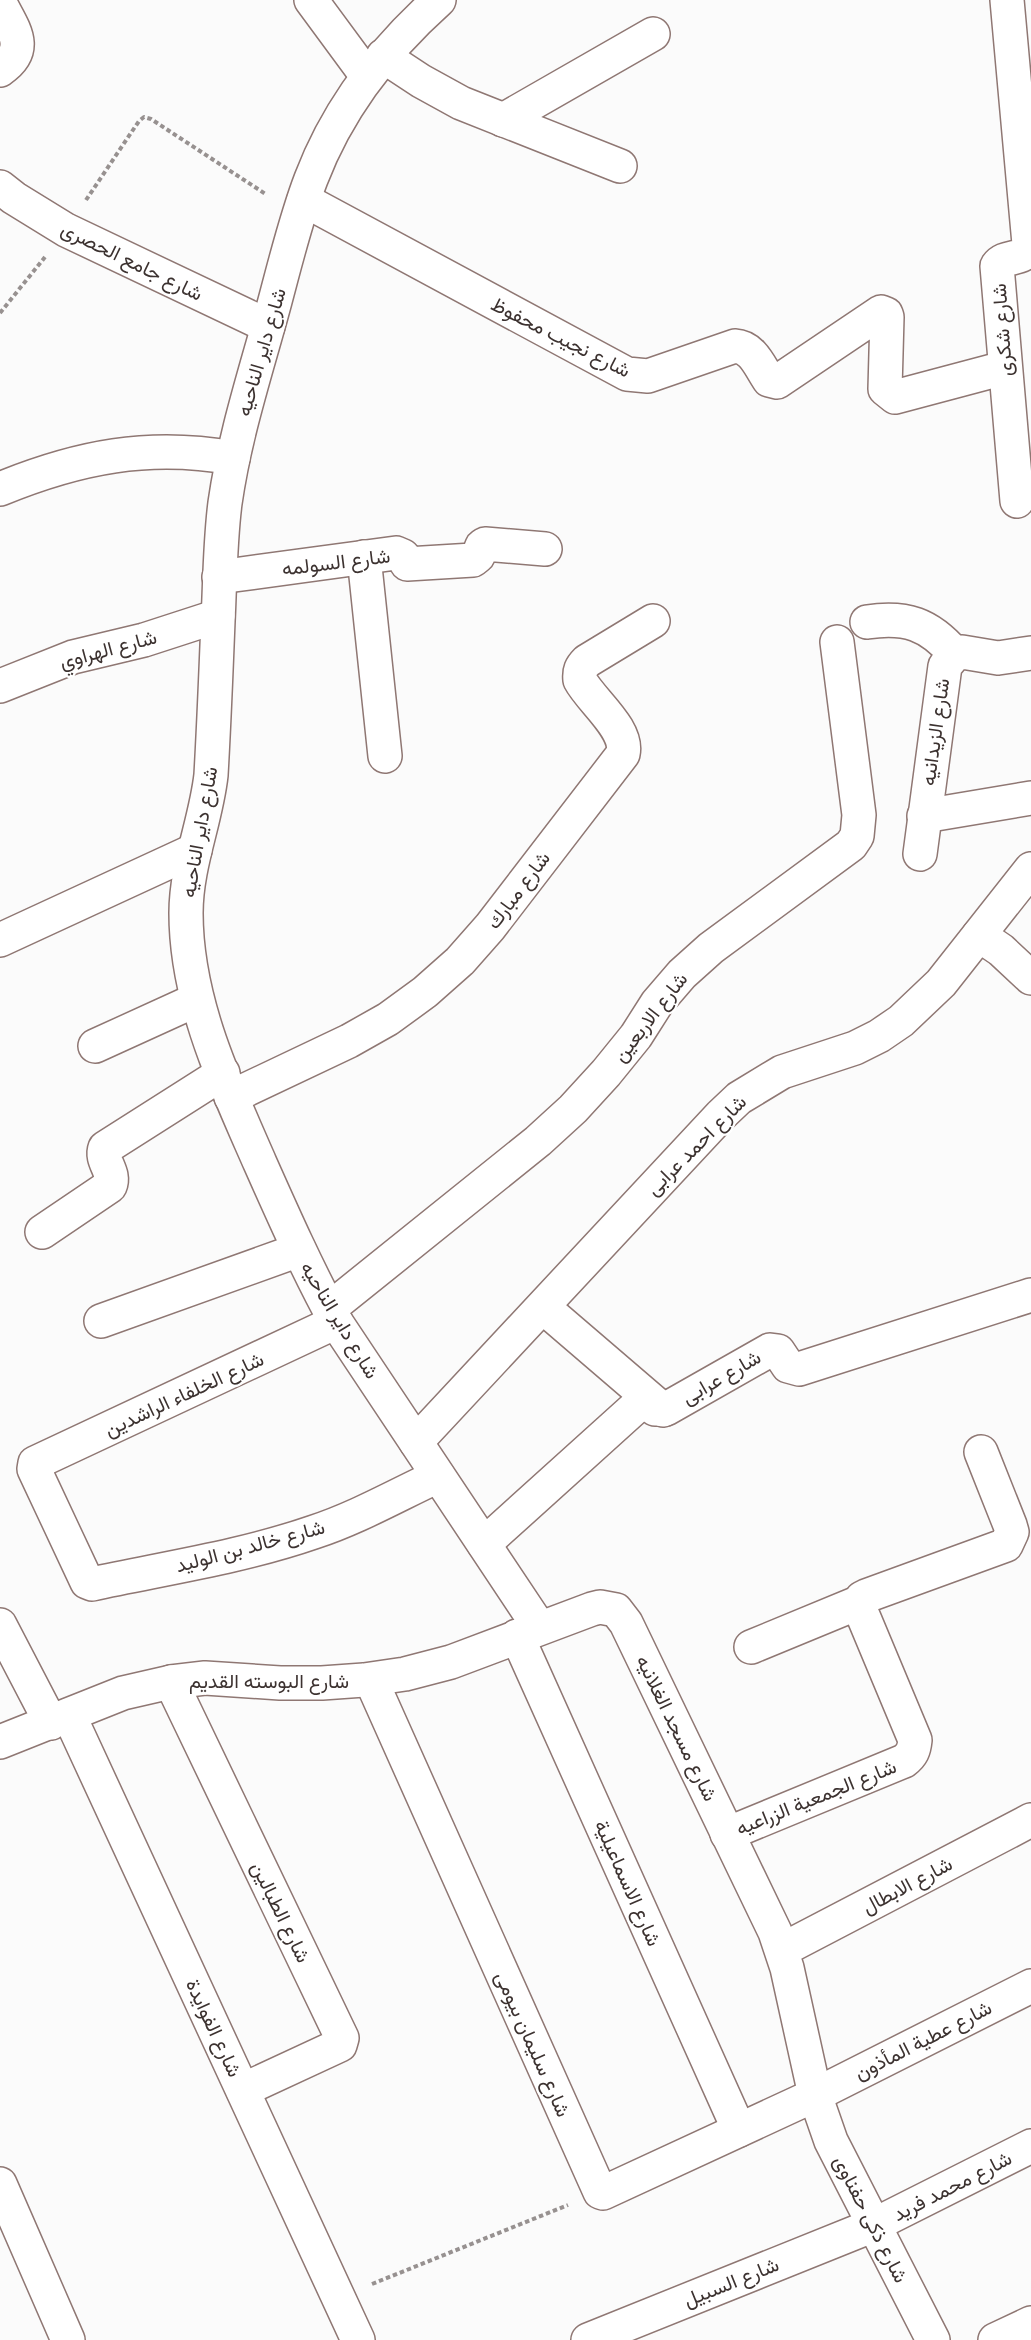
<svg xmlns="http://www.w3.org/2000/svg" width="1031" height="2340" viewBox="0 0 1031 2340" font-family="Roboto,Vazirmatn,sans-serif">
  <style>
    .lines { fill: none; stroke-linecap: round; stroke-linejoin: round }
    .minor-casing { stroke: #8f7773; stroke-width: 36 }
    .path { stroke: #979190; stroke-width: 4; stroke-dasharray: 4.5 3; stroke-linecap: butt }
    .minor { stroke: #fff; stroke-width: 33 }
    .labels { text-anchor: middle; stroke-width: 4.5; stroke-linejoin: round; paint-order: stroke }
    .street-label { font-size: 20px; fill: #3c3230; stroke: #fff }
  </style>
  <rect width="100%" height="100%" fill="#fbfbfb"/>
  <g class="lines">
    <defs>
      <g id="minor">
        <polyline points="311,0 367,76"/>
        <path d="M439 0C383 50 338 108 311 179 296 218 286 260 275 301 257 368 235 433 225 503 220 542 220 581 218 621 216 672 214 723 211 775 206 821 186 865 186 913 186 1001 225 1083 260 1163 284 1217 308 1271 336 1322L539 1627"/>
        <path d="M1007 0 1029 244C1026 263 1006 253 997 266L1017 501"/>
        <path d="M0 3C13 29 31 49 0 70"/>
        <polyline points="383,56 421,81 461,103 620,166"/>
        <polyline points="503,120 653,34"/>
        <polyline points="0,187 14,198 66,230 268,326"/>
        <path d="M304 200 627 374 648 376 735 346C753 347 760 367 769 380L777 382 881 312 886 314 887 317 885 389 895 397 1004 368"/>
        <path d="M0 489C78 457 149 443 233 458"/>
        <polyline points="364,557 385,756"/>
        <polyline points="219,577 396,553 403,556 407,564 473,560 478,556 482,546 485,544 545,549"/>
        <path d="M867 622C906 616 929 624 955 654"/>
        <polyline points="0,686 73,657 144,640 218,616"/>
        <polyline points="924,816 1031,798"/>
        <polyline points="920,854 945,666 955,654 962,652 998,658 1031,653"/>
        <polyline points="979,935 1001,950 1031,978"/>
        <polyline points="0,940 195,850"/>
        <polyline points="95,1046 196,1000"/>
        <path d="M231 1097 349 1041 388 1019 425 992 460 961 490 927 623 754C629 729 591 701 580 680 579 671 581 667 587 661L653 621"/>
        <path d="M42 1232 110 1186C116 1172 100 1161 105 1148L223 1073"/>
        <polyline points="543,1307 663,1410"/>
        <polyline points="329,1309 538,1141 573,1109 606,1073 636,1036 657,1003 682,974 711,948 851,845 857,836 859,815 837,642"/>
        <polyline points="101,1321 299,1250"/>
        <path d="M336 1322 35 1463 34 1469 87 1582 92 1584C166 1568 242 1557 314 1532 357 1518 397 1495 438 1476"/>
        <polyline points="416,1442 721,1115 739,1098 782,1072 855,1048 879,1036 901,1021 941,983 1031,869"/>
        <polyline points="484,1544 639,1404 647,1402 655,1409 666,1409 770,1350 778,1351 788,1366 799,1369 1031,1295"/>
        <polyline points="0,1625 51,1723"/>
        <polyline points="517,1636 739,2130"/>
        <polyline points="751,1647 860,1602"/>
        <polyline points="371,1680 600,2192 603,2193 815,2095 1031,1986"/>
        <polyline points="171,1682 342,2038 340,2045 243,2090"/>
        <polyline points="69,1715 358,2340"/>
        <polyline points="0,1742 123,1693 171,1682 205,1678 280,1683 322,1683 364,1680 405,1674 451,1662 592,1609 600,1607 616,1610 626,1623 775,1932 787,1968 815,2095 831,2141 933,2340"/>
        <path d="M727 1834 904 1761C912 1755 914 1750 915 1740L859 1606 862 1598 866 1596 1006 1545 1012 1532 1010 1525 981 1452"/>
        <polyline points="782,1950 1031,1820"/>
        <polyline points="0,2184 68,2340"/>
        <polyline points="588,2340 874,2225 1031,2146"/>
        <polyline points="995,2340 1031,2323"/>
      </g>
    </defs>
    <!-- minor casing -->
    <use href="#minor" class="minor-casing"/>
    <!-- path -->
    <g class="path">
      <polyline points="86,200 139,121 144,117 151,119 267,195"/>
      <polyline points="0,313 45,257"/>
      <polyline points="372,2284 568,2205"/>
    </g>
    <!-- minor -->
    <use href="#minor" class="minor"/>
  </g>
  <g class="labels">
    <!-- street labels -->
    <g class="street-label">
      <text transform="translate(132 261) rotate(26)" y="7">شارع جامع الحصرى</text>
      <text transform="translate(1002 330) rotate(-94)" y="7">شارع شكرى</text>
      <text transform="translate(561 337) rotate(27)" y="7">شارع نجيب محفوظ</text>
      <text transform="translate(261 352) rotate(-74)" y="7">شارع داير الناحيه</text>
      <text transform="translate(336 562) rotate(-7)" y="7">شارع السولمه</text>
      <text transform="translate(108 649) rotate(-15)" y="7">شارع الهراوي</text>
      <text transform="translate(935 732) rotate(-82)" y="7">شارع الزيدانيه</text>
      <text transform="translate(199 832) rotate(-80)" y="7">شارع داير الناحيه</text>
      <text transform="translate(518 890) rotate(-53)" y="7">شارع مبارك</text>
      <text transform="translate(650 1017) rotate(-52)" y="7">شارع الاربعين</text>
      <text transform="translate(696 1145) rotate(-45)" y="7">شارع احمد عرابى</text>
      <text transform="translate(340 1320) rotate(59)" y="7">شارع داير الناحيه</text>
      <text transform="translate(721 1377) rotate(-30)" y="7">شارع عرابى</text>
      <text transform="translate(184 1394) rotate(-25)" y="7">شارع الخلفاء الراشدين</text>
      <text transform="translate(250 1546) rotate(-15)" y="7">شارع خالد بن الوليد</text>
      <text x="269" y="1688">شارع البوسته القديم</text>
      <text transform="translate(677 1728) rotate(64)" y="7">شارع مسجد الغلانيه</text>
      <text transform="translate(816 1797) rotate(-22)" y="7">شارع الجمعية الزراعيه</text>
      <text transform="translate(628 1883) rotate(66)" y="7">شارع الاسماعيلية</text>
      <text transform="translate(907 1885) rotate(-28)" y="7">شارع الابطال</text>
      <text transform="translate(281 1912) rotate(64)" y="7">شارع الطبالين</text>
      <text transform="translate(214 2028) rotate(65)" y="7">شارع الفوايدة</text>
      <text transform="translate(923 2040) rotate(-27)" y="7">شارع عطية المأذون</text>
      <text transform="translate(533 2044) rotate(66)" y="7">شارع سليمان بيومى</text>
      <text transform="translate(952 2186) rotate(-27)" y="7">شارع محمد فريد</text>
      <text transform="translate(871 2219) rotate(63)" y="7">شارع ذكى حفناوى</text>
      <text transform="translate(731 2282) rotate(-22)" y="7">شارع السبيل</text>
    </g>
  </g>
</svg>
